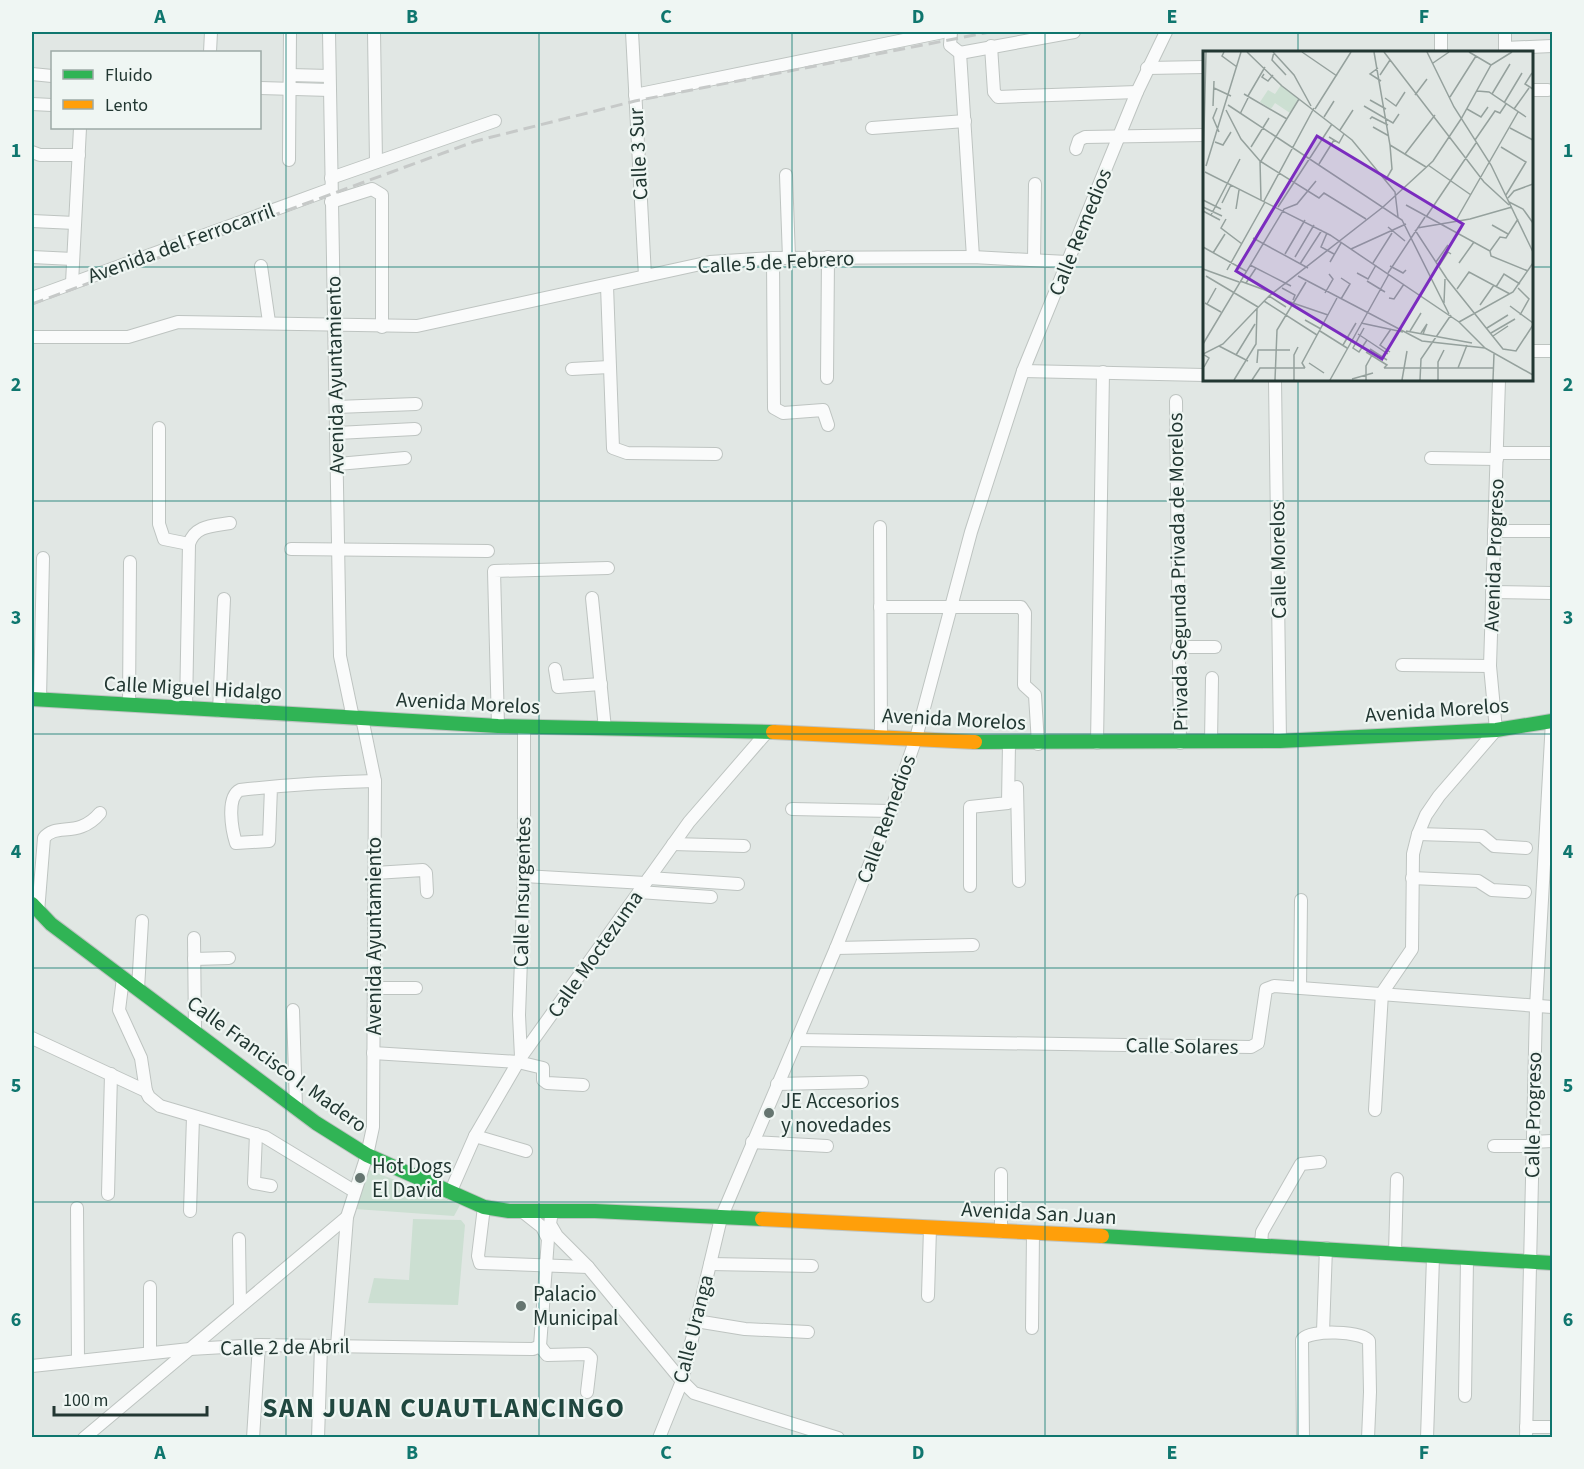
<svg xmlns="http://www.w3.org/2000/svg" width="1584" height="1469" viewBox="0 0 1584 1469" font-family="'Source Sans 3',sans-serif">
  <style>
    .green { fill: #ccdfd2 }
    .lines { fill: none; stroke-linecap: round; stroke-linejoin: round }
    .street-casing { stroke: #bec4c1; stroke-width: 14 }
    .fast-casing { stroke: #bec4c2; stroke-width: 16 }
    .slow-casing { stroke: #bec4c2; stroke-width: 16 }
    .street { stroke: #fafbfb; stroke-width: 12 }
    .fast { stroke: #30b455; stroke-width: 14 }
    .slow { stroke: #ff9f0a; stroke-width: 14 }
    .rail { stroke: #c6c9c8; stroke-width: 3; stroke-dasharray: 12 6; stroke-linecap: butt }
    .grid { fill: none; stroke: #0f766e; stroke-width: 1.5; stroke-opacity: 0.55 }
    .poi-dot { fill: #657570; stroke: #eff6f3; stroke-width: 2 }
    .labels { text-anchor: middle; stroke-width: 4.5; stroke-linejoin: round; paint-order: stroke }
    .street-label { font-size: 21px; fill: #223732; stroke: #eff6f3 }
    .poi-label { font-size: 21px; fill: #223732; stroke: #eff6f3; text-anchor: start }
    .district-label { font-size: 27px; font-weight: bold; letter-spacing: 1.5px; fill: #20473f; stroke: #eff6f3 }
    .inset-road { fill: none; stroke: #95a19d; stroke-width: 1.5 }
    .view { fill: #7b2cbf; fill-opacity: 0.15; stroke: #7b2cbf; stroke-width: 3 }
    .inset-edge { fill: none; stroke: #223732; stroke-width: 3 }
    .neatline { fill: none; stroke: #0f766e; stroke-width: 2 }
    .grid-label { font-size: 20px; text-anchor: middle; font-weight: bold; fill: #0f766e }
  </style>
  <rect width="100%" height="100%" fill="#e1e7e4"/>
  <!-- green -->
  <g class="green">
    <polygon points="369,1170 460,1205 454,1216 355,1209"/>
    <polygon points="413,1219 461,1220 465,1225 458,1305 368,1303 374,1278 409,1280"/>
  </g>
  <g class="lines">
    <defs>
      <g id="street">
        <polyline points="329,32 340,656 353,718"/>
        <polyline points="374,32 376,162"/>
        <polyline points="632,32 645,276"/>
        <polyline points="951,32 950,45 960,53 973,257"/>
        <polyline points="991,46 994,92 998,97 1137,92"/>
        <polyline points="1505,48 1552,46"/>
        <polyline points="210,52 211,32"/>
        <polyline points="1441,52 1441,32"/>
        <polyline points="1505,52 1505,32"/>
        <polyline points="960,53 1074,32"/>
        <polyline points="1147,68 1204,67"/>
        <polyline points="32,74 52,76"/>
        <polyline points="290,75 329,76"/>
        <polyline points="260,88 330,90"/>
        <polyline points="1532,90 1548,90"/>
        <polyline points="635,95 943,32"/>
        <polyline points="32,104 52,105"/>
        <polyline points="872,128 965,121"/>
        <polyline points="1076,149 1079,140 1085,137 1204,135"/>
        <polyline points="32,152 40,155 79,155"/>
        <polyline points="289,160 290,32"/>
        <polyline points="786,175 789,258"/>
        <polyline points="331,178 495,121"/>
        <polyline points="331,202 372,189 382,195 382,327"/>
        <polyline points="32,221 75,223"/>
        <polyline points="32,257 73,259"/>
        <polyline points="773,258 774,408 783,413 823,410 828,425"/>
        <polyline points="1034,260 1035,184"/>
        <polyline points="261,266 269,322"/>
        <polyline points="72,283 80,128"/>
        <polyline points="607,286 613,448 627,453 716,454"/>
        <polyline points="32,298 331,189"/>
        <polyline points="32,337 128,337 178,322 417,326 710,262 773,258 973,257 1067,262"/>
        <polyline points="1532,351 1552,351"/>
        <polyline points="572,369 609,367"/>
        <polyline points="1023,371 1204,375"/>
        <polyline points="827,378 828,257"/>
        <polyline points="1275,380 1280,741"/>
        <polyline points="1176,401 1180,743"/>
        <polyline points="336,407 416,404"/>
        <polyline points="159,428 159,524 164,539 189,544"/>
        <polyline points="337,433 415,429"/>
        <polyline points="1497,453 1552,453"/>
        <polyline points="1431,458 1497,459"/>
        <polyline points="338,464 405,458"/>
        <polyline points="880,527 881,737"/>
        <polyline points="1494,531 1552,531"/>
        <polyline points="291,549 488,551"/>
        <polyline points="1492,592 1552,593"/>
        <polyline points="592,598 605,729"/>
        <polyline points="880,607 1021,607 1025,613 1024,685 1035,695 1038,744"/>
        <polyline points="1177,647 1215,647"/>
        <polyline points="1402,665 1490,666"/>
        <polyline points="555,669 558,687 601,684"/>
        <polyline points="40,699 43,558"/>
        <polyline points="129,705 130,562"/>
        <path d="M186 709 189 544C195 525 213 526 230 523"/>
        <polyline points="219,711 224,599"/>
        <polyline points="498,726 494,571 608,568"/>
        <polyline points="1211,742 1212,678"/>
        <polyline points="1097,743 1103,372"/>
        <path d="M271 787 269 841 236 843C232 830 226 797 240 790 285 785 329 782 375 781"/>
        <polyline points="1017,787 1019,881"/>
        <polyline points="792,809 891,811"/>
        <polyline points="1418,834 1482,836 1494,846 1526,848"/>
        <polyline points="673,844 744,846"/>
        <polyline points="375,873 423,870 426,873 427,892"/>
        <polyline points="524,876 645,883"/>
        <polyline points="649,878 738,884"/>
        <polyline points="1412,878 1478,881 1492,890 1525,892"/>
        <polyline points="970,886 970,807 1008,803 1009,744"/>
        <polyline points="639,892 711,897"/>
        <path d="M38 912 44 838C56 822 78 839 100 813"/>
        <polyline points="194,938 195,1031"/>
        <polyline points="836,948 973,945"/>
        <polyline points="194,959 229,958"/>
        <polyline points="123,978 119,1010 141,1058 146,1091"/>
        <polyline points="374,988 416,988"/>
        <polyline points="1300,988 1301,900"/>
        <polyline points="138,989 142,921"/>
        <polyline points="293,1010 296,1107"/>
        <polyline points="32,1038 146,1091 149,1097 160,1106 265,1137 354,1191"/>
        <polyline points="798,1040 1251,1047 1258,1043 1266,989 1274,986 1552,1007"/>
        <polyline points="373,1053 518,1062 543,1068 543,1080 547,1083 583,1085"/>
        <polyline points="521,1057 519,1015 524,876 524,727"/>
        <polyline points="777,1084 862,1082"/>
        <polyline points="1375,1110 1382,993 1412,949 1413,854 1418,834 1426,815 1439,796 1496,730 1490,666 1499,380"/>
        <polyline points="256,1134 254,1183 271,1186"/>
        <polyline points="475,1136 526,1151"/>
        <polyline points="752,1142 827,1146"/>
        <polyline points="1533,1142 1552,1141"/>
        <polyline points="1494,1146 1532,1146"/>
        <polyline points="450,1193 475,1136 521,1057 689,822 767,732"/>
        <polyline points="108,1194 111,1074"/>
        <polyline points="484,1207 478,1256 480,1263 588,1267"/>
        <polyline points="77,1208 78,1361"/>
        <polyline points="190,1211 193,1117"/>
        <polyline points="552,1211 550,1224 557,1236 588,1267 682,1381 694,1393 838,1438"/>
        <polyline points="523,1212 542,1227 548,1239 540,1346"/>
        <polyline points="1001,1232 1001,1174"/>
        <polyline points="239,1239 240,1306"/>
        <polyline points="1261,1244 1262,1232 1301,1164 1320,1162"/>
        <polyline points="1395,1253 1397,1179"/>
        <polyline points="710,1264 812,1266"/>
        <polyline points="150,1287 150,1353"/>
        <polyline points="928,1296 930,1228"/>
        <polyline points="696,1321 745,1329 808,1332"/>
        <polyline points="1032,1328 1033,1233"/>
        <polyline points="1323,1332 1326,1248"/>
        <polyline points="337,1346 347,1217 367,1155 373,1127 375,781 362,718"/>
        <polyline points="540,1346 547,1355 587,1354 591,1358 587,1392"/>
        <polyline points="32,1366 190,1349 259,1345 533,1349 540,1346"/>
        <polyline points="1465,1396 1467,1259"/>
        <polyline points="1526,1427 1552,1427"/>
        <polyline points="84,1438 347,1217"/>
        <polyline points="253,1438 259,1345"/>
        <polyline points="318,1438 321,1346"/>
        <polyline points="659,1438 682,1381 721,1218 836,948 891,811 916,738 971,532 1023,371 1137,92 1166,32"/>
        <path d="M1303 1438 1302 1340C1309 1329 1363 1331 1369 1341L1370 1392 1368 1438"/>
        <polyline points="1427,1438 1433,1257"/>
        <polyline points="1526,1438 1536,1007 1552,721"/>
      </g>
      <g id="fast">
        <polyline points="32,699 498,726 773,732"/>
        <polyline points="975,742 1280,741 1496,730 1552,721"/>
        <polyline points="32,904 51,924 316,1123 367,1155 484,1207 509,1211 595,1211 762,1219"/>
        <polyline points="1102,1236 1552,1263"/>
      </g>
      <g id="slow">
        <polyline points="773,732 975,742"/>
        <polyline points="762,1219 1102,1236"/>
      </g>
    </defs>
    <!-- street casing -->
    <use href="#street" class="street-casing"/>
    <!-- fast casing -->
    <use href="#fast" class="fast-casing"/>
    <!-- slow casing -->
    <use href="#slow" class="slow-casing"/>
    <!-- street -->
    <use href="#street" class="street"/>
    <!-- fast -->
    <use href="#fast" class="fast"/>
    <!-- slow -->
    <use href="#slow" class="slow"/>
    <!-- rail -->
    <polyline class="rail" points="32,304 476,141 635,101 990,32"/>
  </g>
  <!-- grid -->
  <path class="grid" d="M286 32V1438M539 32V1438M792 32V1438M1045 32V1438M1298 32V52M32 267H1204M1532 267H1552M1298 380V1438M32 501H1552M32 734H1552M32 968H1552M32 1202H1552"/>
  <!-- markers -->
  <g class="poi-dot">
    <circle cx="769" cy="1113" r="6"/>
    <circle cx="360" cy="1178" r="6"/>
    <circle cx="521" cy="1306" r="6"/>
  </g>
  <g class="labels">
    <!-- street labels -->
    <g class="street-label">
      <text transform="translate(638 154) rotate(-93)" y="7">Calle 3 Sur</text>
      <text transform="translate(1080 232) rotate(-68)" y="7">Calle Remedios</text>
      <text transform="translate(181 243) rotate(-20)" y="7">Avenida del Ferrocarril</text>
      <text transform="translate(776 262) rotate(-3)" y="7">Calle 5 de Febrero</text>
      <text transform="translate(335 375) rotate(-91)" y="7">Avenida Ayuntamiento</text>
      <text transform="translate(1494 555) rotate(-88)" y="7">Avenida Progreso</text>
      <text transform="translate(1278 560) rotate(-91)" y="7">Calle Morelos</text>
      <text transform="translate(1178 572) rotate(-91)" y="7">Privada Segunda Privada de Morelos</text>
      <text transform="translate(193 688) rotate(3)" y="7">Calle Miguel Hidalgo</text>
      <text transform="translate(468 703) rotate(3)" y="7">Avenida Morelos</text>
      <text transform="translate(1437 710) rotate(-4)" y="7">Avenida Morelos</text>
      <text transform="translate(954 719) rotate(3)" y="7">Avenida Morelos</text>
      <text transform="translate(886 819) rotate(-70)" y="7">Calle Remedios</text>
      <text transform="translate(522 892) rotate(-89)" y="7">Calle Insurgentes</text>
      <text transform="translate(374 936) rotate(-90)" y="7">Avenida Ayuntamiento</text>
      <text transform="translate(595 954) rotate(-55)" y="7">Calle Moctezuma</text>
      <text transform="translate(1182 1046) rotate(1)" y="7">Calle Solares</text>
      <text transform="translate(277 1064) rotate(36)" y="7">Calle Francisco I. Madero</text>
      <text transform="translate(1533 1115) rotate(-89)" y="7">Calle Progreso</text>
      <text transform="translate(1039 1213) rotate(3)" y="7">Avenida San Juan</text>
      <text transform="translate(693 1329) rotate(-76)" y="7">Calle Uranga</text>
      <text transform="translate(285 1347) rotate(-1)" y="7">Calle 2 de Abril</text>
    </g>
    <!-- poi labels -->
    <g class="poi-label">
      <text x="781" y="1108">JE Accesorios<tspan x="781" dy="24">y novedades</tspan></text>
      <text x="372" y="1173">Hot Dogs<tspan x="372" dy="24">El David</tspan></text>
      <text x="533" y="1301">Palacio<tspan x="533" dy="24">Municipal</tspan></text>
    </g>
    <!-- district labels -->
    <g class="district-label">
      <text x="444" y="1417">SAN JUAN CUAUTLANCINGO</text>
    </g>
  </g>
  <!-- overview -->
  <g transform="translate(1203 51)">
    <rect width="330" height="330" fill="#e1e7e4"/>
    <path d="M78 34 95 48 87 62 72 52 68 58 57 51 65 39 72 43Z" fill="#ccdfd2"/>
    <path class="inset-road" d="M21 1 19 5 34 16M44 1 79 35 149 89 192 141 195 166M70 1 91 24 108 55M71 1 69 9 83 24M99 1 134 25M171 1 187 94 189 118 182 130M181 1 281 131 306 154M224 1 251 56 288 114 330 201M266 1 288 14M230 12 246 1M175 17 167 23 178 30M329 22 322 33 330 38M61 23 59 26 65 30 70 24M177 24 187 9M11 37 28 45M274 40 286 41 323 66M41 43 84 68M289 43 307 13M212 44 224 28M45 45 62 16M247 46 273 5M182 47 193 55 202 41M167 49 183 58M301 52 319 22M25 54 199 169 246 263M10 55 11 30M161 55 190 72 196 63M14 57 10 67 16 81M112 58 148 1M264 58 278 66 285 56M311 58 326 37M23 59 38 88 57 110 58 149M37 63 46 45M121 66 131 50M167 68 169 66 185 74M170 76 186 85M307 77 330 89M137 79 150 59M126 86 136 92 141 83M272 89 292 60 297 62 303 53M12 91 20 94 28 81M187 94 223 116M48 96 66 67M298 96 323 111 303 144M202 103 232 64M57 110 116 147 121 142 163 168M58 110 96 48M116 113 131 89M225 114 268 144M3 115 38 1M2 121 127 184 256 271 282 297M0 122 3 1M305 147 311 140 330 133M0 149 18 158M61 150 111 57M306 151 320 158 330 172M19 152 28 134M203 154 287 200 288 205 325 220M0 156 19 165M75 156 129 73M33 158 36 139M0 160 17 169M8 164 37 108M223 166 273 92M23 168 18 177 39 193M252 171 315 61M289 174 305 183M185 176 202 190M214 177 267 168 309 156M212 179 244 228 300 298 313 300 330 274M124 182 118 196 131 203M50 187 105 217M0 196 43 220M148 198 203 173M287 200 297 186 303 187 315 168M10 202 22 183M82 203 102 169M92 206 111 174M127 211 138 192M233 211 245 194M170 212 189 182M256 212 271 191M97 213 119 179M47 214 88 235M187 215 200 222 203 219M236 215 245 201 248 203M0 218 36 231M24 219 62 151M154 222 165 228 173 214M185 222 222 166M3 225 55 256M95 225 219 290 282 297 330 324M138 227 147 233 138 248M37 230 70 242M164 230 182 241M43 232 53 217M293 236 301 223 317 233M79 237 92 244 90 249M315 237 326 248 317 264M254 238 266 221 307 243M122 242 130 228 126 223M66 245 83 256M186 247 191 248 201 233M81 249 125 264M61 250 114 284M2 252 18 261M241 252 242 228M4 253 13 237M277 254 291 234M307 255 330 272M102 269 118 278M256 271 310 241 330 212M158 272 200 281M161 277 150 297 156 301 164 289M284 277 305 264M117 280 144 297M203 280 269 292M207 280 218 262M218 282 224 273 220 283M288 282 312 268M155 283 185 303M290 285 305 275M0 293 81 158 94 153 113 130M140 294 153 272M16 295 45 310M167 298 184 309M163 301 184 314 181 317M187 301 177 294 188 278M33 304 52 273M54 312 55 299H87M106 312 121 322M1 316 6 307 0 303 20 293 66 245 180 156 230 110 258 68 288 14 309 1M102 317 99 312 134 247M181 317H290M255 317 264 294M149 328 170 322M31 329 53 293 54 258M49 329 57 317H102M72 329 74 279 103 231M91 329V304L95 296M127 329 186 223M163 329V315L169 304M199 329 204 300M217 329 218 308 248 264M235 329V311L241 299M290 329 291 303"/>
    <path class="view" d="M114 85 260 173 179 308 33 220Z"/>
    <rect width="330" height="330" class="inset-edge"/>
  </g>
  <!-- border -->
  <rect width="1584" height="1469" fill="none" stroke="#eff6f3" stroke-width="66"/>
  <!-- legend -->
  <rect x="51" y="51" width="210" height="78" fill="#eff6f3" stroke="#9daaa6" stroke-width="1.5"/>
  <rect x="63" y="70" width="30" height="9" fill="#30b455" stroke="#9daaa6" stroke-width="1.5"/>
  <text x="105" y="81" font-size="18" fill="#223732">Fluido</text>
  <rect x="63" y="100" width="30" height="9" fill="#ff9f0a" stroke="#9daaa6" stroke-width="1.5"/>
  <text x="105" y="111" font-size="18" fill="#223732">Lento</text>
  <!-- scale -->
  <path d="M54 1406v9h153v-9" fill="none" stroke="#223732" stroke-width="3"/>
  <text x="63" y="1406" font-size="18" fill="#223732" stroke="#eff6f3" stroke-width="4.5" paint-order="stroke">100 m</text>
  <rect x="33" y="33" width="1518" height="1403" class="neatline"/>
  <g class="grid-label">
    <text x="160" y="23">A</text>
    <text x="412" y="23">B</text>
    <text x="666" y="23">C</text>
    <text x="918" y="23">D</text>
    <text x="1172" y="23">E</text>
    <text x="1424" y="23">F</text>
    <text x="16" y="157">1</text>
    <text x="1568" y="157">1</text>
    <text x="16" y="391">2</text>
    <text x="1568" y="391">2</text>
    <text x="16" y="624">3</text>
    <text x="1568" y="624">3</text>
    <text x="16" y="858">4</text>
    <text x="1568" y="858">4</text>
    <text x="16" y="1092">5</text>
    <text x="1568" y="1092">5</text>
    <text x="16" y="1326">6</text>
    <text x="1568" y="1326">6</text>
    <text x="160" y="1459">A</text>
    <text x="412" y="1459">B</text>
    <text x="666" y="1459">C</text>
    <text x="918" y="1459">D</text>
    <text x="1172" y="1459">E</text>
    <text x="1424" y="1459">F</text>
  </g>
</svg>
